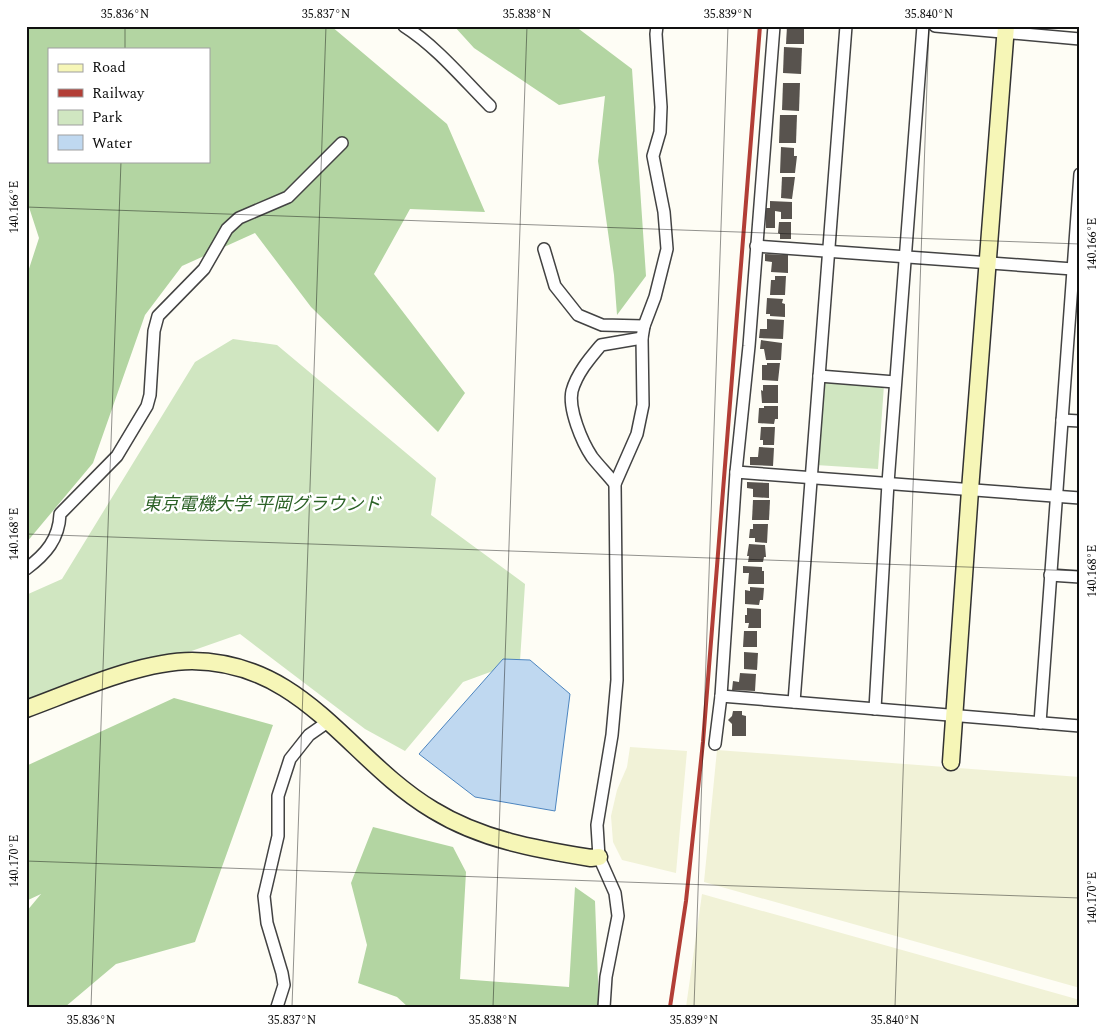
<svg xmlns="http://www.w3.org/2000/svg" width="1106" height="1033" viewBox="0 0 1106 1033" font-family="Spectral,'Noto Sans JP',serif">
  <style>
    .farmland { fill: #f1f2d7 }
    .green { fill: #d0e6c1 }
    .forest { fill: #b3d5a2; fill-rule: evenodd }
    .water { fill: #bfd8f0; stroke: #4d85bf }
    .building { fill: #58534e }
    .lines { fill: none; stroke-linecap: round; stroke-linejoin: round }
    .street-casing { stroke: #434343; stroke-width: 14 }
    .secondary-casing { stroke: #323232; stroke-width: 19 }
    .street { stroke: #fff; stroke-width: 11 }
    .secondary { stroke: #f6f6b7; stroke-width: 16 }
    .rail { stroke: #b23e36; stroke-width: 4 }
    .ticks { fill: none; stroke: #101010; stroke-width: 1; stroke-opacity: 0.45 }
    .labels { text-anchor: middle; stroke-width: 5; stroke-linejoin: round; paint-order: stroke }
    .park-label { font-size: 18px; font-style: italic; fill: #2c6227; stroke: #fff }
    .neatline { fill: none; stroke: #101010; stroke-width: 2 }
    .ticks-label { font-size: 12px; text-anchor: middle; fill: #101010 }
  </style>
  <rect width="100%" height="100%" fill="#fefdf5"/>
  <!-- farmland -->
  <g class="farmland">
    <polygon points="630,747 687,751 676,873 622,860 613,842 611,816 617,790 627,767"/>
    <polygon points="717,750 1080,777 1080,988 704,882"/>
    <polygon points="702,894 1080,1000 1080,1007 686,1007"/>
  </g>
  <!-- green -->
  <g class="green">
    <polygon points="233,339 277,345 436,478 431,515 525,584 520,661 463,682 405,751 365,729 240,634 26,709 26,595 62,579 195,362"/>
    <polygon points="823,379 884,385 878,469 816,465"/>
  </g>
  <!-- forest -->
  <g class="forest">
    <path d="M26 26H331L447 124 485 212 410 209 374 274 465 393 438 432 311 307 255 233 182 266 145 315 93 463 26 543V278L39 238 26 198ZM49 49H209V161H49Z"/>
    <polygon points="454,26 575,26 632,69 646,276 617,315 614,275 598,161 605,96 559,105 474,48"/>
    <polygon points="174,698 273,725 195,942 116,964 65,1007 26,1007 26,912 41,894 26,901 26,766"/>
    <polygon points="373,827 453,847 466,872 460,979 569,987 575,887 595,901 599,1007 408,1007 397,997 358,983 367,945 351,883"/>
  </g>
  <!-- water -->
  <polygon class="water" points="503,659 530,660 570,694 555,811 475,797 419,754"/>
  <!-- building -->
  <g class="building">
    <polygon points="787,26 804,26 804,44 786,44"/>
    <polygon points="784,47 802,48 801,74 783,73"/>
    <polygon points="783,83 800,83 799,111 782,110"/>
    <polygon points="780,115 797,115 796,143 779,143"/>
    <polygon points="781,147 794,148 794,156 797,156 795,173 780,173"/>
    <polygon points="782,177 795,177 792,199 781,198"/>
    <polygon points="770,201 792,202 792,219 781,219 781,212 775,211 775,228 766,228 765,208 770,208"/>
    <polygon points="779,222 791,222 791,239 780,239 780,234 778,233"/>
    <polygon points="765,254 788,255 788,273 771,272 772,262 765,261"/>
    <polygon points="775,276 786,276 785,295 770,295 771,280 775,280"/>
    <polygon points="767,298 783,299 782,303 785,304 785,317 770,316 770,314 766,314"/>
    <polygon points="767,319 784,320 783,339 759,338 760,329 767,329"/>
    <polygon points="761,340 782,343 781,360 766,360 764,349 760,349"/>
    <polygon points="767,363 780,363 778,381 762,380 762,365 767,365"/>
    <polygon points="763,385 778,385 778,403 762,403 761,390 763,391"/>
    <polygon points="764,406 778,406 778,419 775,419 774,424 758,423 759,408 764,408"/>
    <polygon points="761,427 775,427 774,445 763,445 763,440 760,440"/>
    <polygon points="759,447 774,448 773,466 750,465 750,457 758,457"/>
    <polygon points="747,482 769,483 769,498 753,497 753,489 747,488"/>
    <polygon points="753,500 770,500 769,520 752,520"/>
    <polygon points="753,524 768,524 767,543 755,542 755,538 749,538 750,529 753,529"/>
    <polygon points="749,544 765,545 766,557 764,557 763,562 748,562 749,556 747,556"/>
    <polygon points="743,566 762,567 762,571 764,571 764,584 748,584 749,573 743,573"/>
    <polygon points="750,587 764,588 763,600 760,600 759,605 745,604 745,590 750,591"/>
    <polygon points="747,608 761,609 761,628 748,628 749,623 745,623 745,615 747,615"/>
    <polygon points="744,631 757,631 757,647 743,647"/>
    <polygon points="744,652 758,653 757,670 744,669"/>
    <polygon points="740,673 756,674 755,691 732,690 733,681 739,682"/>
    <polygon points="733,711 742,711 742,715 746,716 746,736 732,736 732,724 728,720 732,716"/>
  </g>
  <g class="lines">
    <defs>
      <g id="street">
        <path d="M404 26C437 47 463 79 490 106"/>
        <polyline points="935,26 1080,39"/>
        <polyline points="756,246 1073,269"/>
        <polyline points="544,249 555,286 578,315 602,325 644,326"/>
        <polyline points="819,376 895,382"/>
        <polyline points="1062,420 1080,421"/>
        <polyline points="736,472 1080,498"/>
        <path d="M615 484C608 475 599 466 592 457 582 442 568 409 572 391 577 373 590 358 601 345L642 338"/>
        <path d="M26 569C46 554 59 539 60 514L117 456 147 406 150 395 154 331 158 316 204 269 227 229 239 218 288 197 342 143"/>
        <polyline points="1050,575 1080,577"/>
        <polyline points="721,696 1080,726"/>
        <polyline points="794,702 846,26"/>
        <polyline points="875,709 888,483 923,26"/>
        <polyline points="1040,723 1080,174"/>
        <polyline points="715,744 721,696 736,472 749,346 774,26"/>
        <polyline points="277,1007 284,985 282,973 267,923 264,896 278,836 278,796 290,759 309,735 329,721"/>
        <polyline points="604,1007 606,977 618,916 615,893 599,857 597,825 612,735 617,680 615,484 637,434 643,405 642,338 644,326 655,297 667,249 664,212 653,156 660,132 661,107 656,34 657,26"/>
      </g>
      <g id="secondary">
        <path d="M26 709C75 691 141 661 192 661 305 662 348 759 433 810 482 840 536 849 591 858L599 857"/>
        <polyline points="951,762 970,490 1006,26"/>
      </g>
    </defs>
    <!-- street casing -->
    <use href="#street" class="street-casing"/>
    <!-- secondary casing -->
    <use href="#secondary" class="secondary-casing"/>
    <!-- street -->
    <use href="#street" class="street"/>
    <!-- secondary -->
    <use href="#secondary" class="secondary"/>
    <!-- rail -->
    <polyline class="rail" points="670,1007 686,901 703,742 760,26"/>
  </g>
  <!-- ticks -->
  <path class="ticks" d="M125 49V26M26 207 1080 244M26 534 1080 571M26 861 1080 898M91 1007 121 161M292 1007 326 26M493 1007 527 26M694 1007 728 26M895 1007 929 26"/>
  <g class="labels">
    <!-- park labels -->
    <g class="park-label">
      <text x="262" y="510">東京電機大学 平岡グラウンド</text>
    </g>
  </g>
  <!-- border -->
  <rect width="1106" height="1033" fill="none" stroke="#ffffff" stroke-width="55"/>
  <!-- legend -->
  <rect x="48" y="48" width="162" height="115" fill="#ffffff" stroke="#9f9f9f"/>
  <rect x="58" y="64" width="25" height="8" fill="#f6f6b7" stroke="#9f9f9f"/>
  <text x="92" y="72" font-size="15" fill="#101010">Road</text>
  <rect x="58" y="89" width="25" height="8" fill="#b23e36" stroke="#9f9f9f"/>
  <text x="92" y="98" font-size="15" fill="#101010">Railway</text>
  <rect x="58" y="110" width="25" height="15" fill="#d0e6c1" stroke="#9f9f9f"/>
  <text x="92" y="122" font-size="15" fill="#101010">Park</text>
  <rect x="58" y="135" width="25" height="15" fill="#bfd8f0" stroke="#9f9f9f"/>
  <text x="92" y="148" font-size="15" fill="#101010">Water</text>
  <rect x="28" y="28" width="1050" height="978" class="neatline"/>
  <g class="ticks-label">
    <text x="125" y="18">35.836°N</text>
    <text x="326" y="18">35.837°N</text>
    <text x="527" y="18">35.838°N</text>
    <text x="728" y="18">35.839°N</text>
    <text x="929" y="18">35.840°N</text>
    <text transform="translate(14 207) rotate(-90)" y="4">140.166°E</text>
    <text transform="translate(1092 244) rotate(-90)" y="4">140.166°E</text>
    <text transform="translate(14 534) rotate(-90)" y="4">140.168°E</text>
    <text transform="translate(1092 571) rotate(-90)" y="4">140.168°E</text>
    <text transform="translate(14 861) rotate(-90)" y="4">140.170°E</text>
    <text transform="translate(1092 898) rotate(-90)" y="4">140.170°E</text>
    <text x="91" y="1024">35.836°N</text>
    <text x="292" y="1024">35.837°N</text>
    <text x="493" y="1024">35.838°N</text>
    <text x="694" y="1024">35.839°N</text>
    <text x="895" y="1024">35.840°N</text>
  </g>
</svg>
